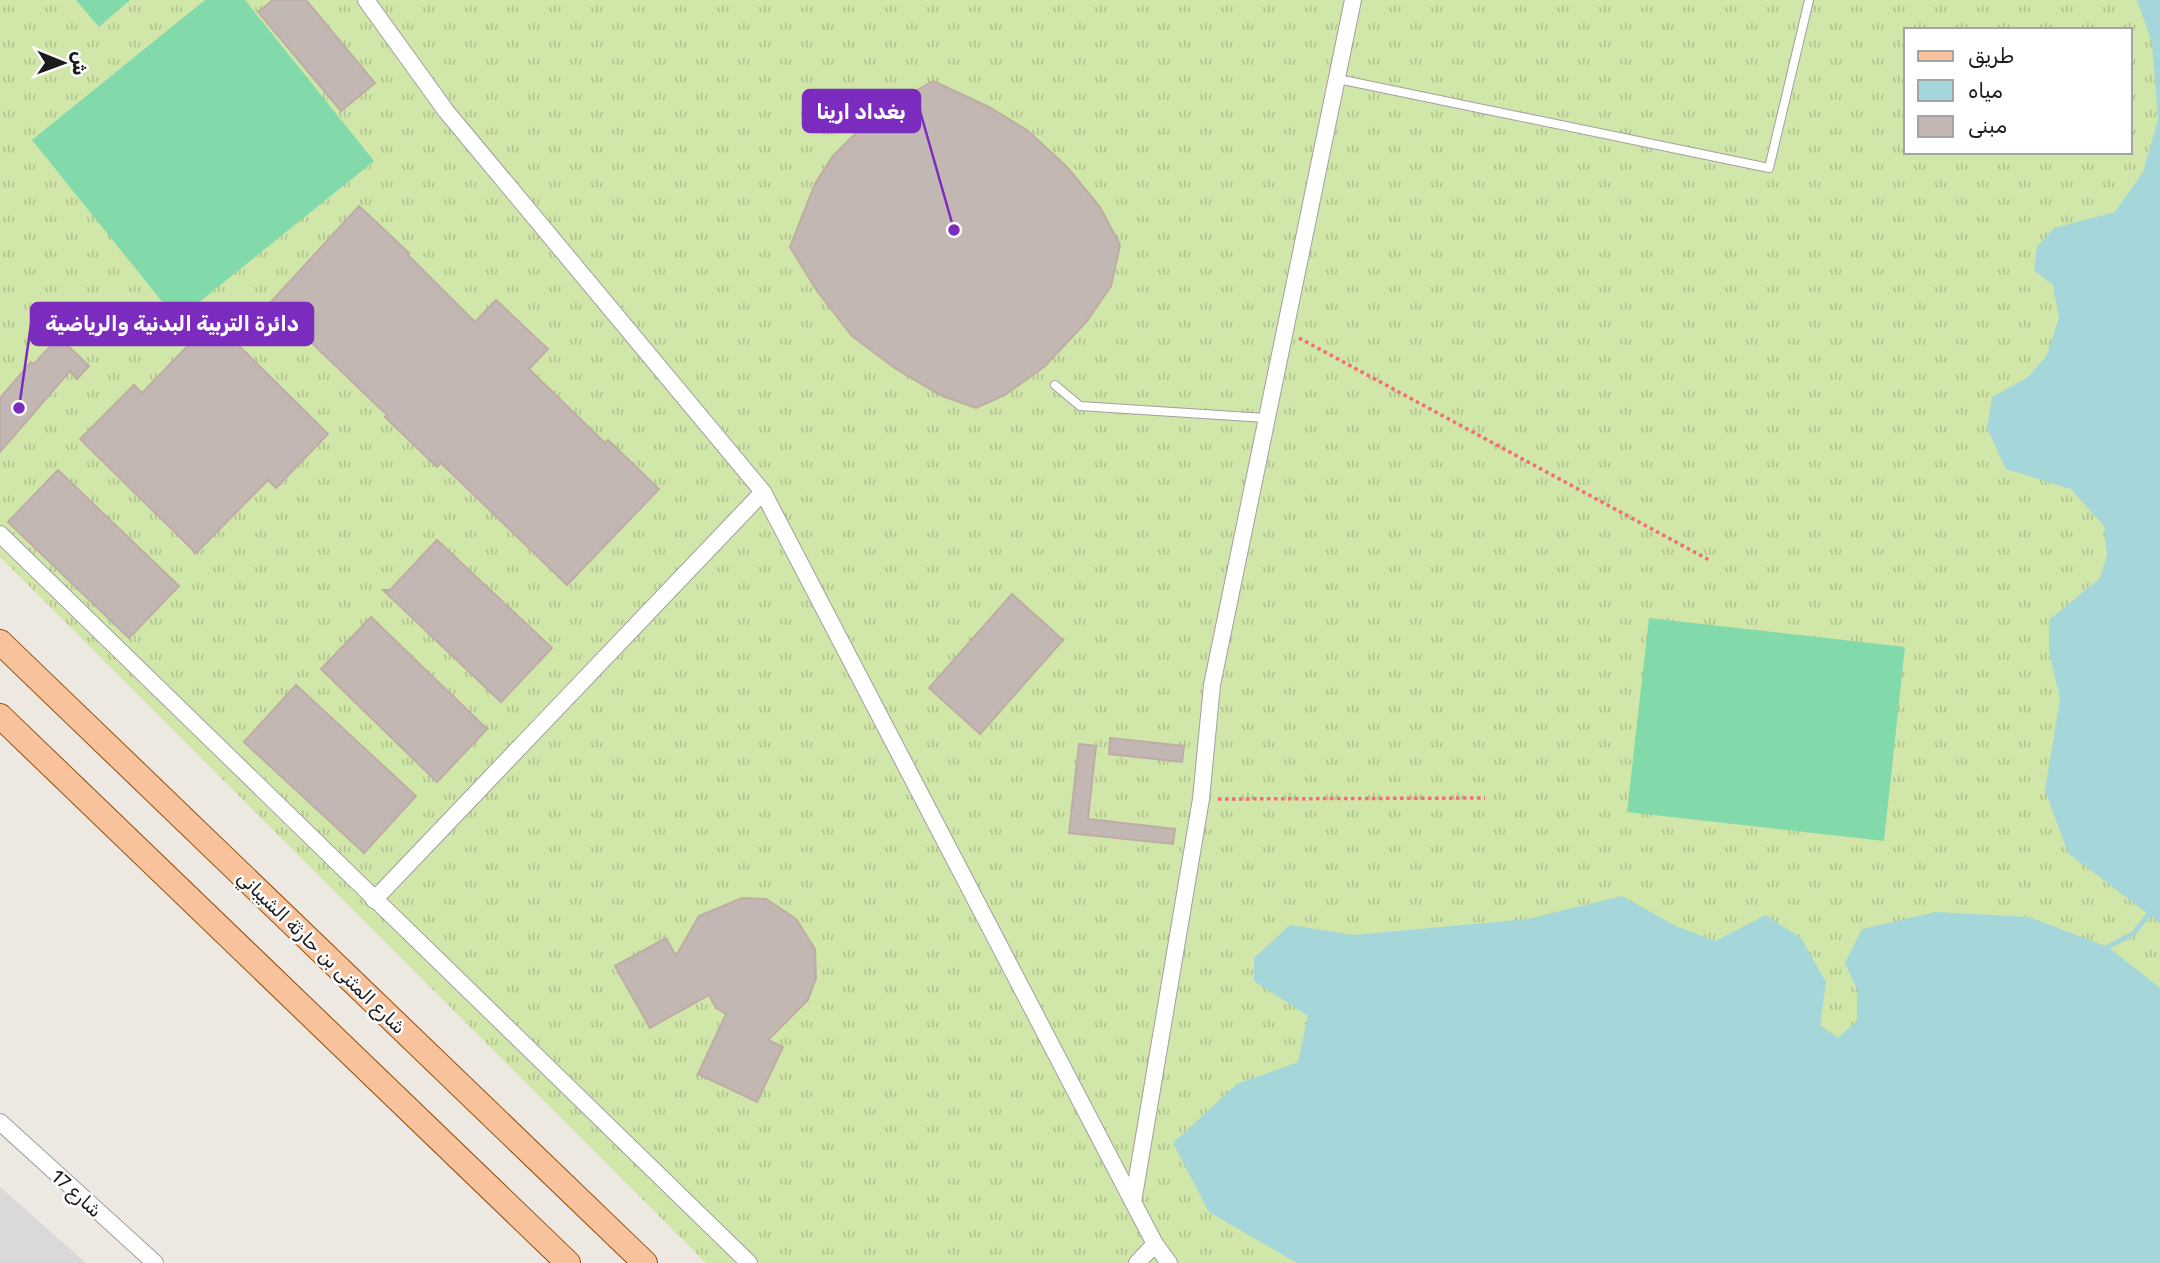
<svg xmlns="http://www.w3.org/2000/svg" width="2160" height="1263" viewBox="0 0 2160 1263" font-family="Rubik,Vazirmatn,sans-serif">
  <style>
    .residential { fill: #dad9da }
    .grass { fill: url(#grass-tufts); fill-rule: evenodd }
    .pitch { fill: #82daab }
    .water { fill: #a4d6da }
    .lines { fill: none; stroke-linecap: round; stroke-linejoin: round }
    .stream { stroke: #a4d6da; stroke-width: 5 }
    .building { fill: #c2b7b2; stroke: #beada5; stroke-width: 2 }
    .service-casing { stroke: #a0a0a0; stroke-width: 10 }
    .minor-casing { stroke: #a0a0a0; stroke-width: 18 }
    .primary-casing { stroke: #904c05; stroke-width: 26 }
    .path { stroke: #f56c74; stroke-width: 3.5; stroke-dasharray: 3.5 3.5; stroke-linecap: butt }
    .service { stroke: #fff; stroke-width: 8 }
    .minor { stroke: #fff; stroke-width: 16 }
    .primary { stroke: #f8c29d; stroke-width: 24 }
    .labels { text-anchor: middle; stroke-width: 5; stroke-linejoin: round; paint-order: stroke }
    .street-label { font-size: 19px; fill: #1c1c1c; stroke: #fff }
    .leader { fill: none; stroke: #7b2cbf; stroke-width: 2.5 }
    .callout-dot { fill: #7b2cbf; stroke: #fff; stroke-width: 2.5 }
    .callout { fill: #7b2cbf; stroke: #7b2cbf; stroke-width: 2.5 }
    .callout-label { font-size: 21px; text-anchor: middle; font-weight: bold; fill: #fff }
  </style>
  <defs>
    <pattern id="grass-tufts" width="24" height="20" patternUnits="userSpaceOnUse" patternTransform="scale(1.75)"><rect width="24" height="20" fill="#d1e6a9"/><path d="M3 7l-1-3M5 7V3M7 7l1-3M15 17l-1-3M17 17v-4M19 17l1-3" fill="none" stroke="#b3c591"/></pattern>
  </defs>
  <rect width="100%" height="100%" fill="#ede8e2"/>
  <!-- residential -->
  <polygon class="residential" points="0,1187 86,1263 0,1263"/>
  <!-- grass -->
  <path class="grass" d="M0 0H2160V1263H706L0 557ZM1906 30H2130V152H1906Z"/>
  <!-- pitch -->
  <g class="pitch">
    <polygon points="76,0 130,0 99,27"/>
    <polygon points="205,0 245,0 374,161 177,320 32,140"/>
    <polygon points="1649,618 1905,647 1884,841 1627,812"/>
  </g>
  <!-- water -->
  <g class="water">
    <polygon points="2137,0 2160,0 2160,923 2068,853 2045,790 2060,699 2049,651 2049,620 2100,578 2107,556 2104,526 2071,489 2006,469 1987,428 1992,397 2027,378 2046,357 2059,318 2053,285 2034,270 2037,247 2054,228 2115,212 2143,172 2158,120 2152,43"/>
    <polygon points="1622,896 1676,926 1715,941 1766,915 1801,938 1826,982 1820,1025 1838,1038 1857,1021 1857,989 1845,963 1862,929 1936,912 2029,917 2108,947 2160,988 2160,1263 1297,1263 1209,1212 1173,1143 1237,1084 1298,1062 1308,1016 1254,981 1254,958 1290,925 1354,935 1528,919"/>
  </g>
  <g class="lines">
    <!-- stream -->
    <polyline class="stream" points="2108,947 2134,933 2149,914"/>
  </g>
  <!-- building -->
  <g class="building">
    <polygon points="273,0 306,0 375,83 341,111 258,12"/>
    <polygon points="933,81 989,107 1027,130 1067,167 1100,207 1120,245 1111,286 1087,321 1045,366 1005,395 976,408 942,396 896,369 852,336 817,291 790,247 815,184 833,156 867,122 897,101"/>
    <polygon points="359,206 409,253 407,254 475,322 496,300 548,349 529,369 605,443 608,440 659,489 567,585 441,463 437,467 385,417 387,415 270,303"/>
    <polygon points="213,320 328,434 276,488 268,480 196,553 80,439 134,385 142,393"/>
    <polygon points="59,337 89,366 77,379 70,371 0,452 0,398 31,362 34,364"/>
    <polygon points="58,470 179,586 129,638 8,522"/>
    <polygon points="437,540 552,648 501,702 383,590 390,590"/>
    <polygon points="1012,594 1063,640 980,734 929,688"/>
    <polygon points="371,617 487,729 437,782 321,669"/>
    <polygon points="296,685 416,796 364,853 244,742"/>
    <polygon points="1110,738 1184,746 1182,762 1109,754"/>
    <polygon points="1079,744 1096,746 1088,819 1175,829 1173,844 1069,833"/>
    <polygon points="742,898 766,899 796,919 815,949 816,978 808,1000 768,1040 783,1047 757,1102 698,1074 726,1014 716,1008 709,995 650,1028 615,966 666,938 676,956 699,916"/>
  </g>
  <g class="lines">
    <defs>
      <g id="service">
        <polyline points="1338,79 1769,168 1809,0"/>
        <polyline points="1055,385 1080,406 1265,418"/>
      </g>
      <g id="minor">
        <polyline points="366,0 446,111 763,492 1133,1202"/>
        <polyline points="0,534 749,1263"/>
        <polyline points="374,900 763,492"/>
        <polyline points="0,1122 155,1263"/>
        <polyline points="1137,1263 1155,1244"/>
        <polyline points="1169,1263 1155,1244 1133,1202 1201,799 1212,685 1353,0"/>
      </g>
      <g id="primary">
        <polyline points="0,642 645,1263"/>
        <polyline points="0,716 568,1263"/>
      </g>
    </defs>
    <!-- service casing -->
    <use href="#service" class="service-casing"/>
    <!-- minor casing -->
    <use href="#minor" class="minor-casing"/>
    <!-- primary casing -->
    <use href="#primary" class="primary-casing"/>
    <!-- path -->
    <g class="path">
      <polyline points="1299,338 1711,561"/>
      <polyline points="1218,799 1485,798"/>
    </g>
    <!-- service -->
    <use href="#service" class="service"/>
    <!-- minor -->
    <use href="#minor" class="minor"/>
    <!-- primary -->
    <use href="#primary" class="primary"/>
  </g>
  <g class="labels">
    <!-- street labels -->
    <g class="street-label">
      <text transform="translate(322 952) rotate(44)" y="7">شارع المثنى بن حارثة الشيباني</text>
      <text transform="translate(77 1193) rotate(42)" y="7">شارع 17</text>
    </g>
  </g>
  <!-- callouts -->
  <path class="leader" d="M954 230L920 111M19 408L31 324"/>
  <g class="callout-dot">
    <circle cx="954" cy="230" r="7"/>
    <circle cx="19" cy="408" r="7"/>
  </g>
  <g class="callout">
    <rect x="803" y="90" width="117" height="42" rx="7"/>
    <rect x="31" y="303" width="282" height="42" rx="7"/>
  </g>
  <g class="callout-label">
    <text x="861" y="119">بغداد ارينا</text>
    <text x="172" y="331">دائرة التربية البدنية والرياضية</text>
  </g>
  <!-- legend -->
  <rect x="1904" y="28" width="228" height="126" fill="#ffffff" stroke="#a4a4a4" stroke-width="2"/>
  <rect x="1918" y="51" width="35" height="10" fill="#f8c29d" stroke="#a4a4a4" stroke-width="2"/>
  <text x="1968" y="63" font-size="21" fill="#1c1c1c">طريق</text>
  <rect x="1918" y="80" width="35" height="21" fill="#a4d6da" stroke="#a4a4a4" stroke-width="2"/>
  <text x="1968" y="98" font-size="21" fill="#1c1c1c">مياه</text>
  <rect x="1918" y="116" width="35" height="21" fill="#c2b7b2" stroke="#a4a4a4" stroke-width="2"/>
  <text x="1968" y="133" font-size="21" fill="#1c1c1c">مبنى</text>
  <!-- north arrow -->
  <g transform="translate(63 63) rotate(91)" stroke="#ffffff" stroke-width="5" paint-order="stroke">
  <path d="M0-5L12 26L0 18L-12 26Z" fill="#1c1c1c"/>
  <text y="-10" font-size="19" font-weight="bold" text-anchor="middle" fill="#1c1c1c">ش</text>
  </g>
</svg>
